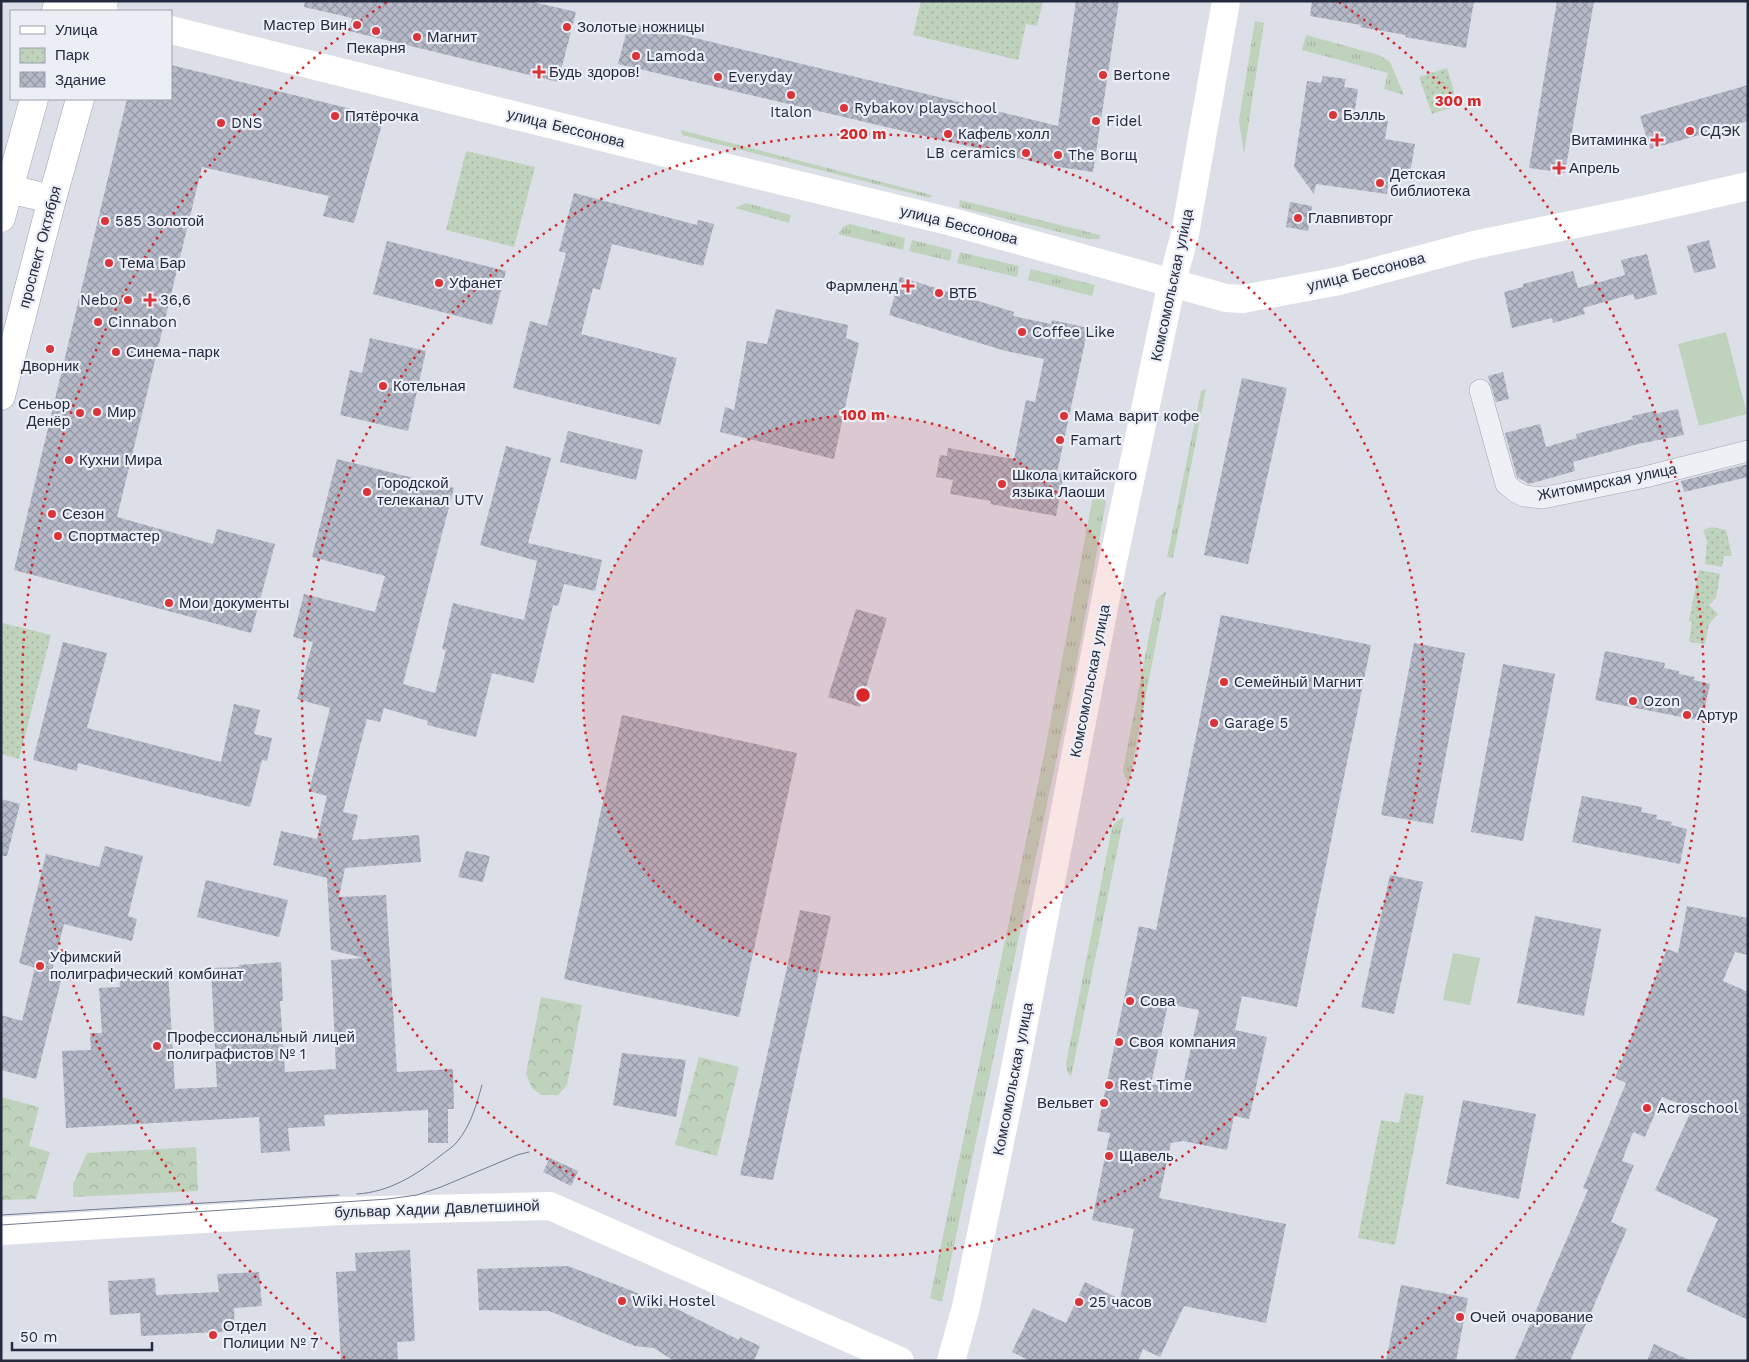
<svg xmlns="http://www.w3.org/2000/svg" width="1749" height="1362" viewBox="0 0 1749 1362" font-family="'Work Sans',sans-serif">
  <style>
    .grass { fill: url(#grass-tufts) }
    .forest { fill: url(#forest-crowns) }
    .park { fill: url(#park-dots) }
    .pitch { fill: #bfd2bc }
    .building { fill: url(#building-cross-hatch); fill-rule: evenodd }
    .lines { fill: none; stroke-linecap: round; stroke-linejoin: round }
    .street-casing { stroke: #a1a5b2; stroke-width: 22 }
    .primary-casing { stroke: #9aa2b4; stroke-width: 29 }
    .street { stroke: #eff0f6; stroke-width: 21 }
    .secondary { stroke: #fff; stroke-width: 28 }
    .primary { stroke: #fff; stroke-width: 28 }
    .tram { stroke: #747c92; stroke-width: 1 }
    .ring { fill: none; stroke: #d62828; stroke-width: 2.5; stroke-dasharray: 2.5 5 }
    .poi-dot { fill: #da3439; stroke: #ebeef5; stroke-width: 2 }
    .labels { text-anchor: middle; stroke-width: 4.5; stroke-linejoin: round; paint-order: stroke }
    .poi-label { font-size: 15px; fill: #242b3f; stroke: #ebeef5; text-anchor: start }
    .street-label { font-size: 15px; fill: #242b3f; stroke: #ebeef5 }
    .centre { fill: #d62828; stroke: #ebeef5; stroke-width: 2.5 }
    .ring-label { font-size: 15px; text-anchor: middle; font-weight: bold; fill: #d62828; stroke: #ebeef5; stroke-width: 4.5; stroke-linejoin: round; paint-order: stroke }
  </style>
  <defs>
    <pattern id="grass-tufts" width="24" height="20" patternUnits="userSpaceOnUse" patternTransform="scale(1.25)"><rect width="24" height="20" fill="#bfd2bc"/><path d="M3 7l-1-3M5 7V3M7 7l1-3M15 17l-1-3M17 17v-4M19 17l1-3" fill="none" stroke="#a4b4a3"/></pattern>
    <pattern id="forest-crowns" width="20" height="18" patternUnits="userSpaceOnUse" patternTransform="scale(1.25)"><rect width="20" height="18" fill="#bfd2bc"/><path d="M2 6a3 3 0 1 1 6 0M12 15a3 3 0 1 1 6 0" fill="none" stroke="#a4b4a3"/></pattern>
    <pattern id="park-dots" width="8" height="8" patternUnits="userSpaceOnUse" patternTransform="scale(1.25)"><rect width="8" height="8" fill="#bfd2bc"/><path d="M2 2h.1M6 6h.1" fill="none" stroke="#a4b4a3" stroke-width="1.8" stroke-linecap="round"/></pattern>
    <pattern id="building-cross-hatch" width="8" height="8" patternUnits="userSpaceOnUse" patternTransform="scale(1.25)"><rect width="8" height="8" fill="#b6bac8"/><path d="M0 0l8 8M0 8l8-8" fill="none" stroke="#9497a4"/></pattern>
  </defs>
  <rect width="100%" height="100%" fill="#dcdfe8"/>
  <!-- grass -->
  <g class="grass">
    <polygon points="1255,21 1264,23 1244,154 1239,120"/>
    <polygon points="1306,35 1379,55 1390,62 1404,95 1384,89 1388,73 1302,50"/>
    <polygon points="681,130 932,195 930,198 682,135"/>
    <polygon points="960,200 1100,235 1099,239 1087,239 959,207"/>
    <polygon points="746,203 791,215 789,223 735,208"/>
    <polygon points="850,224 905,238 903,250 838,234 843,227"/>
    <polygon points="912,240 952,250 950,261 909,251"/>
    <polygon points="960,252 1019,266 1017,277 957,263"/>
    <polygon points="1031,269 1095,285 1092,296 1028,280"/>
    <polygon points="1206,389 1173,558 1167,557 1201,391"/>
    <polygon points="1094,491 1100,494 1106,502 1074,676 942,1302 930,1298 1045,750"/>
    <polygon points="1166,591 1129,783 1125,777 1123,770 1156,600"/>
    <polygon points="1124,817 1071,1077 1067,1071 1066,1064 1112,827 1117,821"/>
  </g>
  <!-- forest -->
  <g class="forest">
    <polygon points="541,997 582,1005 567,1085 558,1095 541,1095 532,1088 526,1074"/>
    <polygon points="699,1057 739,1067 717,1156 675,1145"/>
    <polygon points="1,1097 39,1107 29,1146 50,1152 36,1199 1,1200"/>
    <polygon points="196,1147 198,1191 73,1197 73,1184 87,1153"/>
  </g>
  <!-- park -->
  <g class="park">
    <polygon points="921,1 1043,1 1037,26 1026,24 1018,60 913,35"/>
    <polygon points="1447,68 1454,91 1450,108 1432,114 1419,77"/>
    <polygon points="466,151 535,167 514,247 446,230"/>
    <polygon points="1712,527 1726,530 1732,556 1724,556 1722,567 1705,564 1707,541 1703,530"/>
    <polygon points="1699,570 1720,574 1716,598 1709,605 1718,614 1709,624 1705,644 1689,642 1692,622 1689,621"/>
    <polygon points="3,623 51,635 19,759 1,754 1,630"/>
    <polygon points="1405,1093 1424,1096 1395,1245 1358,1238 1381,1120 1399,1123"/>
  </g>
  <!-- pitch -->
  <g class="pitch">
    <polygon points="1726,332 1747,414 1699,426 1678,344"/>
    <polygon points="1453,953 1480,958 1470,1005 1443,1000"/>
  </g>
  <!-- building -->
  <g class="building">
    <polygon points="305,1 529,1 576,12 558,82 349,31 352,18 304,7"/>
    <polygon points="1076,1 1119,1 1093,172 1052,166 618,64 629,22 1058,126"/>
    <polygon points="1312,1 1474,1 1466,48 1405,37 1406,35 1360,27 1361,25 1310,16"/>
    <polygon points="1557,1 1594,1 1565,173 1529,168"/>
    <polygon points="171,65 384,117 354,223 323,216 329,196 202,167 117,517 213,544 217,529 275,544 251,633 14,570 127,99 171,99"/>
    <polygon points="1323,76 1346,79 1344,87 1358,89 1354,116 1388,121 1385,139 1415,144 1409,179 1389,176 1387,194 1316,184 1314,194 1294,167 1307,81 1321,83"/>
    <polygon points="1748,85 1748,121 1650,149 1640,116"/>
    <polygon points="574,193 697,225 698,220 714,224 703,266 612,244 600,290 593,288 581,334 677,358 660,425 513,388 530,321 547,326 566,253 559,251"/>
    <polygon points="1290,202 1312,206 1308,231 1286,227"/>
    <polygon points="1709,240 1716,268 1694,273 1687,246"/>
    <polygon points="387,241 506,271 492,325 373,294"/>
    <polygon points="1647,254 1657,294 1635,300 1633,294 1583,308 1585,314 1553,323 1552,318 1512,328 1504,292 1523,287 1523,284 1573,271 1578,288 1625,275 1621,260"/>
    <polygon points="900,277 1014,312 1013,316 1051,324 1052,320 1088,328 1057,473 1064,474 1056,516 990,504 991,501 950,494 953,480 936,477 940,455 947,456 948,448 1014,459 1026,400 1035,402 1044,359 1002,350 889,315"/>
    <polygon points="776,309 848,325 846,338 859,343 834,459 720,432 725,407 734,410 747,341 767,344"/>
    <polygon points="370,338 426,351 408,431 340,415 350,370 362,373"/>
    <polygon points="1503,372 1509,399 1496,402 1488,376"/>
    <polygon points="1242,378 1287,388 1248,564 1204,555"/>
    <polygon points="1678,409 1684,435 1638,444 1573,462 1575,471 1529,484 1517,477 1505,433 1540,424 1546,447 1577,438 1576,434 1633,419 1632,416 1654,411 1655,414"/>
    <polygon points="568,431 643,450 636,480 560,462"/>
    <polygon points="506,446 551,458 528,543 602,560 595,591 564,584 558,606 553,605 534,683 492,673 476,737 427,725 428,721 384,708 380,722 367,719 343,812 358,815 352,840 419,835 421,862 345,868 339,897 386,895 397,1072 453,1069 454,1109 448,1109 448,1143 428,1143 428,1110 324,1115 325,1126 288,1128 290,1151 261,1153 259,1117 66,1128 62,1051 91,1050 90,1033 102,1033 99,988 120,987 119,973 168,971 175,1089 217,1087 211,968 239,967 239,965 281,962 283,1001 280,1001 285,1072 336,1069 331,960 364,958 331,950 327,878 273,865 281,831 317,839 327,796 309,791 330,708 297,699 313,642 293,637 304,594 375,612 385,576 312,557 337,459 454,488 403,684 435,693 446,650 442,649 453,603 524,620 537,561 480,545"/>
    <polygon points="1748,464 1748,477 1684,492 1681,481"/>
    <polygon points="856,609 887,618 860,707 828,697"/>
    <path d="M1221 615 1371 645 1297 1007 1242 996 1235 1030 1267 1037 1249 1119 1234 1116 1227 1150 1183 1141 1171 1143 1159 1198 1286 1224 1266 1323 1184 1306 1160 1357 1143 1349 1138 1361H1030L1012 1352 1033 1308 1066 1323 1085 1282 1120 1299 1134 1229 1092 1220 1110 1133 1097 1131 1139 926 1156 930ZM1168 1004 1199 1010 1182 1090 1151 1084Z"/>
    <polygon points="63,642 107,653 87,728 221,762 234,704 260,710 254,734 272,738 267,761 262,760 250,807 78,763 77,771 33,760"/>
    <polygon points="1414,643 1465,653 1433,824 1381,815"/>
    <polygon points="1605,651 1665,663 1664,668 1679,671 1679,674 1695,677 1694,680 1710,684 1702,721 1595,700"/>
    <polygon points="1503,664 1555,674 1523,841 1471,832"/>
    <polygon points="622,715 797,753 739,1017 564,979"/>
    <polygon points="1582,796 1642,807 1641,812 1657,815 1656,819 1672,822 1671,825 1687,829 1680,864 1572,842"/>
    <polygon points="1,799 20,804 7,856 1,856"/>
    <polygon points="105,846 143,856 128,916 137,919 132,941 64,924 52,971 63,973 36,1079 1,1070 1,1015 22,1021 35,968 19,963 46,854 99,867"/>
    <polygon points="466,851 490,856 483,882 458,877"/>
    <polygon points="1390,875 1423,882 1394,1014 1361,1007"/>
    <polygon points="206,880 288,900 279,937 197,917"/>
    <polygon points="1687,906 1748,918 1748,955 1735,952 1723,981 1748,992 1748,1320 1686,1291 1718,1219 1655,1190 1692,1109 1662,1097 1645,1137 1633,1132 1622,1161 1634,1165 1611,1222 1627,1229 1570,1361 1514,1361 1588,1190 1583,1188 1626,1083 1615,1078 1667,949 1678,953"/>
    <polygon points="800,910 831,916 773,1180 740,1175"/>
    <polygon points="1535,916 1601,929 1584,1016 1517,1003"/>
    <polygon points="622,1053 686,1060 676,1117 613,1105"/>
    <polygon points="1463,1100 1536,1114 1519,1199 1446,1184"/>
    <polygon points="550,1158 578,1171 571,1186 543,1172"/>
    <polygon points="410,1250 415,1341 397,1342 398,1361 341,1361 336,1272 356,1271 355,1253"/>
    <polygon points="568,1266 671,1306 739,1340 740,1337 760,1346 754,1361 674,1361 654,1348 635,1346 549,1311 479,1310 477,1269"/>
    <polygon points="259,1272 262,1306 234,1308 235,1331 141,1336 140,1313 110,1315 108,1281 155,1278 156,1295 219,1292 217,1274"/>
    <polygon points="1401,1285 1468,1298 1456,1361 1386,1361"/>
    <polygon points="1654,1344 1692,1361 1647,1361"/>
  </g>
  <g class="lines">
    <defs>
      <polyline id="street" points="1480,390 1506,484 1516,492 1524,496 1543,498 1645,477 1748,451"/>
      <g id="primary">
        <polyline points="56,11 59,1"/>
        <polyline points="102,11 104,1"/>
        <polyline points="8,189 52,199"/>
        <polyline points="1,218 34,99"/>
        <polyline points="1,396 52,199 80,99"/>
      </g>
    </defs>
    <!-- street casing -->
    <use href="#street" class="street-casing"/>
    <!-- primary casing -->
    <use href="#primary" class="primary-casing"/>
    <!-- street -->
    <use href="#street" class="street"/>
    <!-- secondary -->
    <g class="secondary">
      <polyline points="69,1 104,11"/>
      <polyline points="171,30 666,153 952,222 1226,298 1243,299 1339,281 1474,245 1643,210 1748,186"/>
      <polyline points="1,1231 341,1211 550,1206 900,1361"/>
      <polyline points="951,1361 966,1307 1012,1084 1112,566 1172,282 1185,234 1226,1"/>
    </g>
    <!-- primary -->
    <use href="#primary" class="primary"/>
    <!-- tram -->
    <g class="tram">
      <path d="M357 1194C389 1192 415 1176 440 1156 445 1152 453 1147 457 1142 471 1125 476 1106 482 1085"/>
      <polyline points="1,1215 339,1195"/>
      <polyline points="1,1225 388,1199 417,1195 441,1187 517,1155 529,1152"/>
    </g>
  </g>
  <!-- distance rings -->
  <circle cx="863" cy="695" r="280" fill="#d62828" fill-opacity=".12"/>
  <g class="ring">
    <circle cx="863" cy="695" r="280"/>
    <circle cx="863" cy="695" r="561"/>
    <path d="M345 1358A841 841 0 0 1 387 2M1339 2A841 841 0 0 1 1381 1358"/>
  </g>
  <!-- markers -->
  <g class="poi-dot">
    <circle cx="357" cy="25" r="5"/>
    <circle cx="567" cy="27" r="5"/>
    <circle cx="376" cy="31" r="5"/>
    <circle cx="417" cy="37" r="5"/>
    <circle cx="636" cy="56" r="5"/>
    <path d="M536.5 64.5h5v5h5v5h-5v5h-5v-5h-5v-5h5z"/>
    <circle cx="1103" cy="75" r="5"/>
    <circle cx="718" cy="77" r="5"/>
    <circle cx="791" cy="95" r="5"/>
    <circle cx="844" cy="108" r="5"/>
    <circle cx="1333" cy="115" r="5"/>
    <circle cx="335" cy="116" r="5"/>
    <circle cx="1096" cy="121" r="5"/>
    <circle cx="221" cy="123" r="5"/>
    <circle cx="1690" cy="131" r="5"/>
    <circle cx="948" cy="134" r="5"/>
    <path d="M1654.5 132.5h5v5h5v5h-5v5h-5v-5h-5v-5h5z"/>
    <circle cx="1026" cy="153" r="5"/>
    <circle cx="1058" cy="155" r="5"/>
    <path d="M1556.5 160.5h5v5h5v5h-5v5h-5v-5h-5v-5h5z"/>
    <circle cx="1380" cy="183" r="5"/>
    <circle cx="1298" cy="218" r="5"/>
    <circle cx="105" cy="221" r="5"/>
    <circle cx="109" cy="263" r="5"/>
    <circle cx="439" cy="283" r="5"/>
    <path d="M905.5 278.5h5v5h5v5h-5v5h-5v-5h-5v-5h5z"/>
    <circle cx="939" cy="293" r="5"/>
    <circle cx="128" cy="300" r="5"/>
    <path d="M147.5 292.5h5v5h5v5h-5v5h-5v-5h-5v-5h5z"/>
    <circle cx="98" cy="322" r="5"/>
    <circle cx="1022" cy="332" r="5"/>
    <circle cx="50" cy="349" r="5"/>
    <circle cx="116" cy="352" r="5"/>
    <circle cx="383" cy="386" r="5"/>
    <circle cx="97" cy="412" r="5"/>
    <circle cx="80" cy="413" r="5"/>
    <circle cx="1064" cy="416" r="5"/>
    <circle cx="1060" cy="440" r="5"/>
    <circle cx="69" cy="460" r="5"/>
    <circle cx="1002" cy="484" r="5"/>
    <circle cx="367" cy="492" r="5"/>
    <circle cx="52" cy="514" r="5"/>
    <circle cx="58" cy="536" r="5"/>
    <circle cx="169" cy="603" r="5"/>
    <circle cx="1224" cy="682" r="5"/>
    <circle cx="1633" cy="701" r="5"/>
    <circle cx="1687" cy="715" r="5"/>
    <circle cx="1214" cy="723" r="5"/>
    <circle cx="40" cy="966" r="5"/>
    <circle cx="1130" cy="1001" r="5"/>
    <circle cx="1119" cy="1042" r="5"/>
    <circle cx="157" cy="1046" r="5"/>
    <circle cx="1109" cy="1085" r="5"/>
    <circle cx="1104" cy="1103" r="5"/>
    <circle cx="1647" cy="1108" r="5"/>
    <circle cx="1109" cy="1156" r="5"/>
    <circle cx="622" cy="1301" r="5"/>
    <circle cx="1079" cy="1302" r="5"/>
    <circle cx="1460" cy="1317" r="5"/>
    <circle cx="213" cy="1335" r="5"/>
  </g>
  <g class="labels">
    <!-- poi labels -->
    <g class="poi-label">
      <text x="347" y="30" text-anchor="end">Мастер Вин</text>
      <text x="577" y="32">Золотые ножницы</text>
      <text x="427" y="42">Магнит</text>
      <text x="376" y="53" text-anchor="middle">Пекарня</text>
      <text x="646" y="61">Lamoda</text>
      <text x="549" y="77">Будь здоров!</text>
      <text x="1113" y="80">Bertone</text>
      <text x="728" y="82">Everyday</text>
      <text x="854" y="113">Rybakov playschool</text>
      <text x="791" y="117" text-anchor="middle">Italon</text>
      <text x="1343" y="120">Бэлль</text>
      <text x="345" y="121">Пятёрочка</text>
      <text x="1106" y="126">Fidel</text>
      <text x="231" y="128">DNS</text>
      <text x="1700" y="136">СДЭК</text>
      <text x="958" y="139">Кафель холл</text>
      <text x="1647" y="145" text-anchor="end">Витаминка</text>
      <text x="1016" y="158" text-anchor="end">LB ceramics</text>
      <text x="1068" y="160">The Borщ</text>
      <text x="1569" y="173">Апрель</text>
      <text x="1390" y="179">Детская<tspan x="1390" dy="17">библиотека</tspan></text>
      <text x="1308" y="223">Главпивторг</text>
      <text x="115" y="226">585 Золотой</text>
      <text x="119" y="268">Тема Бар</text>
      <text x="449" y="288">Уфанет</text>
      <text x="898" y="291" text-anchor="end">Фармленд</text>
      <text x="949" y="298">ВТБ</text>
      <text x="118" y="305" text-anchor="end">Nebo</text>
      <text x="160" y="305">36,6</text>
      <text x="108" y="327">Cinnabon</text>
      <text x="1032" y="337">Coffee Like</text>
      <text x="126" y="357">Синема-парк</text>
      <text x="50" y="371" text-anchor="middle">Дворник</text>
      <text x="393" y="391">Котельная</text>
      <text x="70" y="409" text-anchor="end">Сеньор<tspan x="70" dy="17">Денёр</tspan></text>
      <text x="107" y="417">Мир</text>
      <text x="1074" y="421">Мама варит кофе</text>
      <text x="1070" y="445">Famart</text>
      <text x="79" y="465">Кухни Мира</text>
      <text x="1012" y="480">Школа китайского<tspan x="1012" dy="17">языка Лаоши</tspan></text>
      <text x="377" y="488">Городской<tspan x="377" dy="17">телеканал UTV</tspan></text>
      <text x="62" y="519">Сезон</text>
      <text x="68" y="541">Спортмастер</text>
      <text x="179" y="608">Мои документы</text>
      <text x="1234" y="687">Семейный Магнит</text>
      <text x="1643" y="706">Ozon</text>
      <text x="1697" y="720">Артур</text>
      <text x="1224" y="728">Garage 5</text>
      <text x="50" y="962">Уфимский<tspan x="50" dy="17">полиграфический комбинат</tspan></text>
      <text x="1140" y="1006">Сова</text>
      <text x="167" y="1042">Профессиональный лицей<tspan x="167" dy="17">полиграфистов № 1</tspan></text>
      <text x="1129" y="1047">Своя компания</text>
      <text x="1119" y="1090">Rest Time</text>
      <text x="1094" y="1108" text-anchor="end">Вельвет</text>
      <text x="1657" y="1113">Acroschool</text>
      <text x="1119" y="1161">Щавель</text>
      <text x="632" y="1306">Wiki Hostel</text>
      <text x="1089" y="1307">25 часов</text>
      <text x="1470" y="1322">Очей очарование</text>
      <text x="223" y="1331">Отдел<tspan x="223" dy="17">Полиции № 7</tspan></text>
    </g>
    <!-- street labels -->
    <g class="street-label">
      <text transform="translate(566 128) rotate(14)" y="5">улица Бессонова</text>
      <text transform="translate(959 225) rotate(14)" y="5">улица Бессонова</text>
      <text transform="translate(40 247) rotate(-75)" y="5">проспект Октября</text>
      <text transform="translate(1366 272) rotate(-14)" y="5">улица Бессонова</text>
      <text transform="translate(1172 285) rotate(-78)" y="5">Комсомольская улица</text>
      <text transform="translate(1607 482) rotate(-11)" y="5">Житомирская улица</text>
      <text transform="translate(1090 681) rotate(-79)" y="5">Комсомольская улица</text>
      <text transform="translate(1013 1079) rotate(-79)" y="5">Комсомольская улица</text>
      <text transform="translate(437 1209) rotate(-2)" y="5">бульвар Хадии Давлетшиной</text>
    </g>
  </g>
  <circle cx="863" cy="695" r="8" class="centre"/>
  <g class="ring-label">
    <text x="1458" y="106">300 m</text>
    <text x="863" y="139">200 m</text>
    <text x="863" y="420">100 m</text>
  </g>
  <!-- border -->
  <rect width="1749" height="1362" fill="none" stroke="#242b3f" stroke-width="5"/>
  <!-- legend -->
  <rect x="10" y="10" width="162" height="90" fill="#ebeef5" stroke="#9ba0ac"/>
  <rect x="20" y="26" width="25" height="8" fill="#ffffff" stroke="#9ba0ac"/>
  <text x="55" y="35" font-size="15" fill="#242b3f">Улица</text>
  <rect x="20" y="48" width="25" height="15" fill="url(#park-dots)" stroke="#9ba0ac"/>
  <text x="55" y="60" font-size="15" fill="#242b3f">Парк</text>
  <rect x="20" y="72" width="25" height="15" fill="url(#building-cross-hatch)" stroke="#9ba0ac"/>
  <text x="55" y="85" font-size="15" fill="#242b3f">Здание</text>
  <!-- scale -->
  <path d="M12 1342v8h140v-8" fill="none" stroke="#242b3f" stroke-width="2.5"/>
  <text x="20" y="1342" font-size="15" fill="#242b3f" stroke="#ebeef5" stroke-width="4" paint-order="stroke">50 m</text>
</svg>
